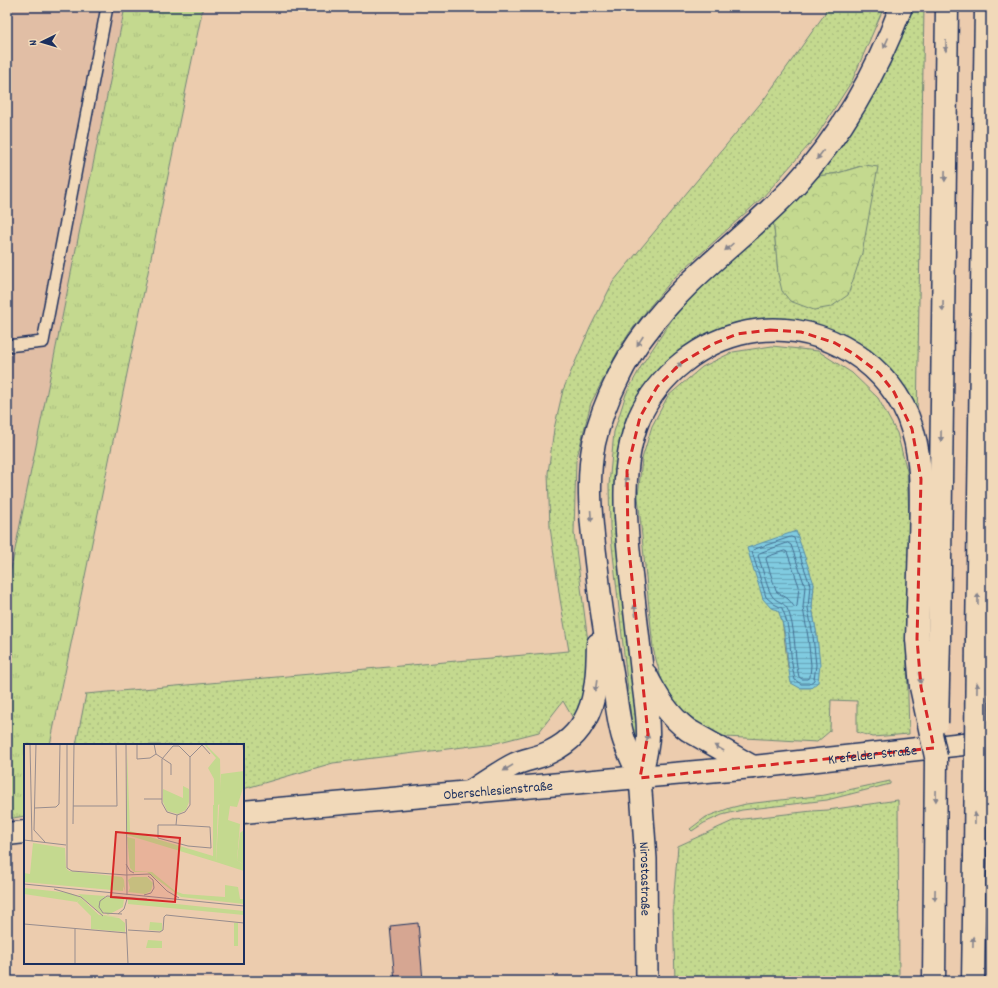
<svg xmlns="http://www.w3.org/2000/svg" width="998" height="988" viewBox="0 0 998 988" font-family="Dekko,sans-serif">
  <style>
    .built { fill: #e1bea5 }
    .grass { fill: url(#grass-dots); stroke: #708476; fill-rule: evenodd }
    .forest { fill: url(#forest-crowns); stroke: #708476 }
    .park { fill: url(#park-tufts); stroke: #708476 }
    .water { fill: url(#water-rules); stroke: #588dac }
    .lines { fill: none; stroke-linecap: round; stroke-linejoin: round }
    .shore { stroke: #436d92; stroke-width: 1 }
    .building { fill: #d6a692; stroke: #1b2f5e }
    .service-casing { stroke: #1b2f5e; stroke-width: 14 }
    .minor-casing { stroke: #1b2f5e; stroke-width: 24 }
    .primary-casing { stroke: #1b2f5e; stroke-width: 25 }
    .motorway-casing { stroke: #1b2f5e; stroke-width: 25 }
    .service { stroke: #f1d9b9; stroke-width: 11 }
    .minor { stroke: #f1d9b9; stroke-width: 21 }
    .primary { stroke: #f1d9b9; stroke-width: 22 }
    .motorway { stroke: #f1d9b9; stroke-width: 22 }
    .motorway-bridge-casing { stroke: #1b2f5e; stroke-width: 25; stroke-linecap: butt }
    .motorway-bridge { stroke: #f1d9b9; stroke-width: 22 }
    .oneway { fill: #86848c }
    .marked { fill: none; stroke: #d62828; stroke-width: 3; stroke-dasharray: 8 5; stroke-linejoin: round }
    .labels { text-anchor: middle; stroke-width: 3.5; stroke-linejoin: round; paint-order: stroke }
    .street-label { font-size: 14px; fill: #1b2f5e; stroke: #f1d9b9 }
    .inset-road { fill: none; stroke: #988d8e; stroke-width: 1 }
    .view { fill: #d62828; fill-opacity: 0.15; stroke: #d62828; stroke-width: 2 }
    .inset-edge { fill: none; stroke: #1b2f5e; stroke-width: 2 }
  </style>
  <defs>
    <pattern id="grass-dots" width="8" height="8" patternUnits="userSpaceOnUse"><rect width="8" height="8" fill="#c4d98f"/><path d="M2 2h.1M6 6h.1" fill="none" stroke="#a8bb7e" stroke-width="1.8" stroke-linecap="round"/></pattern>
    <pattern id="forest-crowns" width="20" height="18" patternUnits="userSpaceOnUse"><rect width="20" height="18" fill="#c4d98f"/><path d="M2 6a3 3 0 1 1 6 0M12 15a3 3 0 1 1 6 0" fill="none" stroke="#a8bb7e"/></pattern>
    <pattern id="park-tufts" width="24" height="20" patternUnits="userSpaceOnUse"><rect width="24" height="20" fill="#c4d98f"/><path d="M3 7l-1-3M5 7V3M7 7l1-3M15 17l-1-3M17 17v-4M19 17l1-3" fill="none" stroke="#a8bb7e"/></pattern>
    <pattern id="water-rules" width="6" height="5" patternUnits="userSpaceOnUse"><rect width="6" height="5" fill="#80cbe0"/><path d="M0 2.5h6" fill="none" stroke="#68a5b9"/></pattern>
  </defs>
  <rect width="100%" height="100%" fill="#ecccae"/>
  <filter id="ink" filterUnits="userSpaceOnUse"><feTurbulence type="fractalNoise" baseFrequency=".025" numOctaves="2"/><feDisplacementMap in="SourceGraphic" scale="8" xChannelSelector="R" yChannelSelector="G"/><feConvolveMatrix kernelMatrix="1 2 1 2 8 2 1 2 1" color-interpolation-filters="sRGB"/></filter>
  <g filter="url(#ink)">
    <!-- built -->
    <polygon class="built" points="7,7 125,7 7,589"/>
    <!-- grass -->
    <g class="grass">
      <polygon points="827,7 884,7 852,81 816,137 763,197 673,279 651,305 630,332 619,349 591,403 576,461 574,533 591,665 587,690 574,720 563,701 539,732 496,743 333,763 243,789 243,745 76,745 86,694 569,651 560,599 550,527 548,473 554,429 563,390 590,328 613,282 765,98 824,15"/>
      <polygon points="910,7 924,7 917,419 824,331 708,339 627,432 637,688 637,736 633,736 610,527 609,485 614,432 626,394 643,363 673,318 708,278 773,216 778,274 864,165 838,173 819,176 799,191"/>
      <path d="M772 346 818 351 852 373 878 398 897 433 907 471 910 538 906 623 909 734 873 737 857 732V701L831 700 830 731 817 742 726 737 704 727 677 706 663 686 653 648 638 496 642 459 652 426 668 396 702 367 733 352ZM814 584 812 607 817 636 788 668 782 619 778 610Z"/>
      <polygon points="890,781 890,784 827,800 742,810 722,815 704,823 692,831 690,829 706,817 730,808 746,804 825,795"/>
      <polygon points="898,800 899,981 675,981 673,904 678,846 735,820 812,811 828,810"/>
    </g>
    <!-- forest -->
    <polygon class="forest" points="865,165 878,167 862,253 848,295 831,307 814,310 790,301 782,291 778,274 773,216 799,191 819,176 838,173"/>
    <!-- park -->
    <polygon class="park" points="125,7 203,7 50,745 25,745 25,816 7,819 7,589"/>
    <!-- water -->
    <path class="water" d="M796 531 814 584 812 607 817 636 820 665 818 682 811 688H800L791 683C786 659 788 633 778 610L771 608 763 599 747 548Z"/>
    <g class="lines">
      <!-- shore -->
      <g class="shore">
        <path d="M791 537 794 538 810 585 808 608 813 636 816 665 814 680 809 684H801L795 680C789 657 792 630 782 608L774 604 766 597 752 552 753 550Z"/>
        <path d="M788 543 791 545 805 586 803 608 808 637 811 665 810 677 807 679H802L799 677C794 657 796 635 790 616 785 598 777 605 771 594 766 585 762 566 758 556L760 553Z"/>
        <path d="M785 551 787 552 799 586 797 606 795 608C793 605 791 602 788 599 785 596 780 595 776 591L766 559 767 557Z"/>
      </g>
    </g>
    <!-- building -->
    <polygon class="building" points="418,923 423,981 395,981 390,926"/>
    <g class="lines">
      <defs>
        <polyline id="service" points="7,346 43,342 107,7"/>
        <g id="minor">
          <path id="s1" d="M640 778 646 859 647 981"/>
        </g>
        <g id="primary">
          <path id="s2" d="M243 812 753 767 991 741"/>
          <polyline points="7,834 25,832"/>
        </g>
        <g id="motorway">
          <polyline points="977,638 986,7"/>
          <polyline points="939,640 947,7"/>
          <path d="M646 675C657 697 669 716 688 730L753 767"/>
          <path d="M640 778C643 763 649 747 648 732 648 715 645 698 643 681 639 643 634 604 630 565 625 517 620 465 639 418 658 375 701 341 748 332 812 319 883 356 908 417 924 457 921 499 920 541 919 574 918 606 917 639"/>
          <path d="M640 778C635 764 627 751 623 737 618 720 616 698 613 680 608 647 601 613 598 579 593 534 585 488 594 443 599 421 607 400 617 380 625 363 635 346 647 331 688 275 748 236 795 185 842 134 877 72 901 7"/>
          <path d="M470 792C483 784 502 770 515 764 526 759 539 758 550 752 596 730 597 688 598 644"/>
          <polyline points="934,981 936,757"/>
          <polyline points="973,981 975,857"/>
        </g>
      </defs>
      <!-- service casing -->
      <use href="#service" class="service-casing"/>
      <!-- minor casing -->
      <use href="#minor" class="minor-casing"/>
      <!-- primary casing -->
      <use href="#primary" class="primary-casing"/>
      <!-- motorway casing -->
      <use href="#motorway" class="motorway-casing"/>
      <!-- service -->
      <use href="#service" class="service"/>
      <!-- minor -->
      <use href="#minor" class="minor"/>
      <!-- primary -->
      <use href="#primary" class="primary"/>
      <!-- motorway -->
      <use href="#motorway" class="motorway"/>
      <defs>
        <g id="motorway-bridge">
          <polyline points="917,639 921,687 936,757"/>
          <polyline points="937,723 939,640"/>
          <polyline points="975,857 977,638"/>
        </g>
      </defs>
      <!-- motorway-bridge casing -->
      <use href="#motorway-bridge" class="motorway-bridge-casing"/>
      <!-- motorway-bridge -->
      <use href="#motorway-bridge" class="motorway-bridge"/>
    </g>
    <!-- one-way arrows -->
    <defs><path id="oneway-solid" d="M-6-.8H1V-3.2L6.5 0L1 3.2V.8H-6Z"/></defs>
    <g class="oneway">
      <use href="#oneway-solid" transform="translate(886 43) rotate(114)"/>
      <use href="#oneway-solid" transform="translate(946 46) rotate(91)"/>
      <use href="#oneway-solid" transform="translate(820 155) rotate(127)"/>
      <use href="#oneway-solid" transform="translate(945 176) rotate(91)"/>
      <use href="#oneway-solid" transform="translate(729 247) rotate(138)"/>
      <use href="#oneway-solid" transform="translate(943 306) rotate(91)"/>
      <use href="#oneway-solid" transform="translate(640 341) rotate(123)"/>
      <use href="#oneway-solid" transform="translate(678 366) rotate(-42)"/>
      <use href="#oneway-solid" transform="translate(941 436) rotate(91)"/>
      <use href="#oneway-solid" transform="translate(626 481) rotate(-86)"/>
      <use href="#oneway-solid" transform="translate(591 516) rotate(86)"/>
      <use href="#oneway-solid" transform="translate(978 599) rotate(-89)"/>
      <use href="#oneway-solid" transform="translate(635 610) rotate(-96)"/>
      <use href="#oneway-solid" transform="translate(920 678) rotate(83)"/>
      <use href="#oneway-solid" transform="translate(596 686) rotate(98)"/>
      <use href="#oneway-solid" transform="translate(977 688) rotate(-89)"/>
      <use href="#oneway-solid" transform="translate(647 739) rotate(-81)"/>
      <use href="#oneway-solid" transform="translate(719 748) rotate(-150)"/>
      <use href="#oneway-solid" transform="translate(508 768) rotate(148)"/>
      <use href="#oneway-solid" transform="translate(936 796) rotate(91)"/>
      <use href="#oneway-solid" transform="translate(975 818) rotate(-89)"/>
      <use href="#oneway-solid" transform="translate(935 895) rotate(91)"/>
      <use href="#oneway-solid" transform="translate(973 942) rotate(-89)"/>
    </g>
  </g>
  <!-- marked area -->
  <path class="marked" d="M770 330 801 332 835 343 854 354 879 373 894 392 912 429 921 479 917 639 921 687 934 748 640 778 648 734 628 540 627 471 640 417 657 387 681 363 713 344 737 334Z"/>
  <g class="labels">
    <!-- street labels -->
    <g class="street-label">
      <text dy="5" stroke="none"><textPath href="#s2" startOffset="632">Krefelder Straße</textPath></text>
      <text dy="5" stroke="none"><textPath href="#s2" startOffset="256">Oberschlesienstraße</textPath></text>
      <text dy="5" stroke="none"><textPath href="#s1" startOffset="101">Nirostastraße</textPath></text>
    </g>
  </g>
  <!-- overview -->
  <g transform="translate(24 744)">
    <rect width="220" height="220" fill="#ecccae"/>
    <path d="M180 0H185L183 2 196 15 197 59 194 61H190V35L184 24 192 14ZM159 42 165 45V58L162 66 154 70 143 67 139 58V45L159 54ZM220 86V121L213 116 216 89ZM103 93 111 95V127L128 128 151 147 159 150 201 153V141L214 143 216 155H220V160L157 153 123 128H110L106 124ZM9 99 41 104 42 124 45 127 98 133 100 136 101 147 99 142V147L0 138V129L6 130ZM108 133H123L129 139 127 147 121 150 104 148 106 144 104 136ZM0 144 46 149 57 154 53 158 0 150ZM54 150 81 152 79 171 97 173 80 172ZM210 179H214V202H210ZM124 196 138 197V204H122Z" fill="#c4d98f"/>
    <path d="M220 27V41L213 63 206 62 204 76 216 80 213 116 220 121V127L192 118 197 30ZM83 153 100 155 99 163 84 171 77 166 78 156ZM57 154 75 171 95 174 101 179V188L67 185V172L53 158ZM104 155 220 167V171L104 160Z" fill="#c4d98f"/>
    <path d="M103 6 106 87 189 112V61H194L192 118 103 91Z" fill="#c4d98f"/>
    <path d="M126 178 138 179V187L125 186Z" fill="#c4d98f"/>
    <path class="inset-road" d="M6 0 8 97M12 0 10 86 21 98M43 0V124L48 127 102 131M102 0 103 151M113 0V15L126 14 132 10M130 0 132 10 147 20V31M219 0 220 13M178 1 186 10M149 2H155L166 13V61L161 68 153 71 143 68 138 59V15ZM166 13 179 0M120 55H138M49 62H93L92 0M11 64 32 63 35 60 36 0M153 71 152 81H134V94L164 102M49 80 50 0M152 81 186 83 187 104 164 102M0 96 42 101M102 120 106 127 110 129M102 131 126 130 143 147 155 154M0 140 220 162M30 145 57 153 79 172M120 151 127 149 130 144 129 136 124 132M94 170 100 165 103 155M98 170 79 169 75 163 76 157 83 152 123 155M102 175 104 220M0 180 103 189M51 185V220M104 186 136 188 139 186 140 173 142 171 220 179"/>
    <path class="view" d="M92 88 156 94 151 158 87 153Z"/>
    <rect width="220" height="220" class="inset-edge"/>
  </g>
  <!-- margin -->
  <rect width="998" height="988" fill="none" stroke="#f1d9b9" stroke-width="24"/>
  <rect x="12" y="12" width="974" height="964" fill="none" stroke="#1b2f5e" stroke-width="1.5" filter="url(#ink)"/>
  <!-- north arrow -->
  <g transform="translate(42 42) rotate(265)" stroke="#f1d9b9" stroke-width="3" paint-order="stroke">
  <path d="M0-3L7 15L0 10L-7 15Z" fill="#1b2f5e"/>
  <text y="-6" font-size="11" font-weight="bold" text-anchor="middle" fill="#1b2f5e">N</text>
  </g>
</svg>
